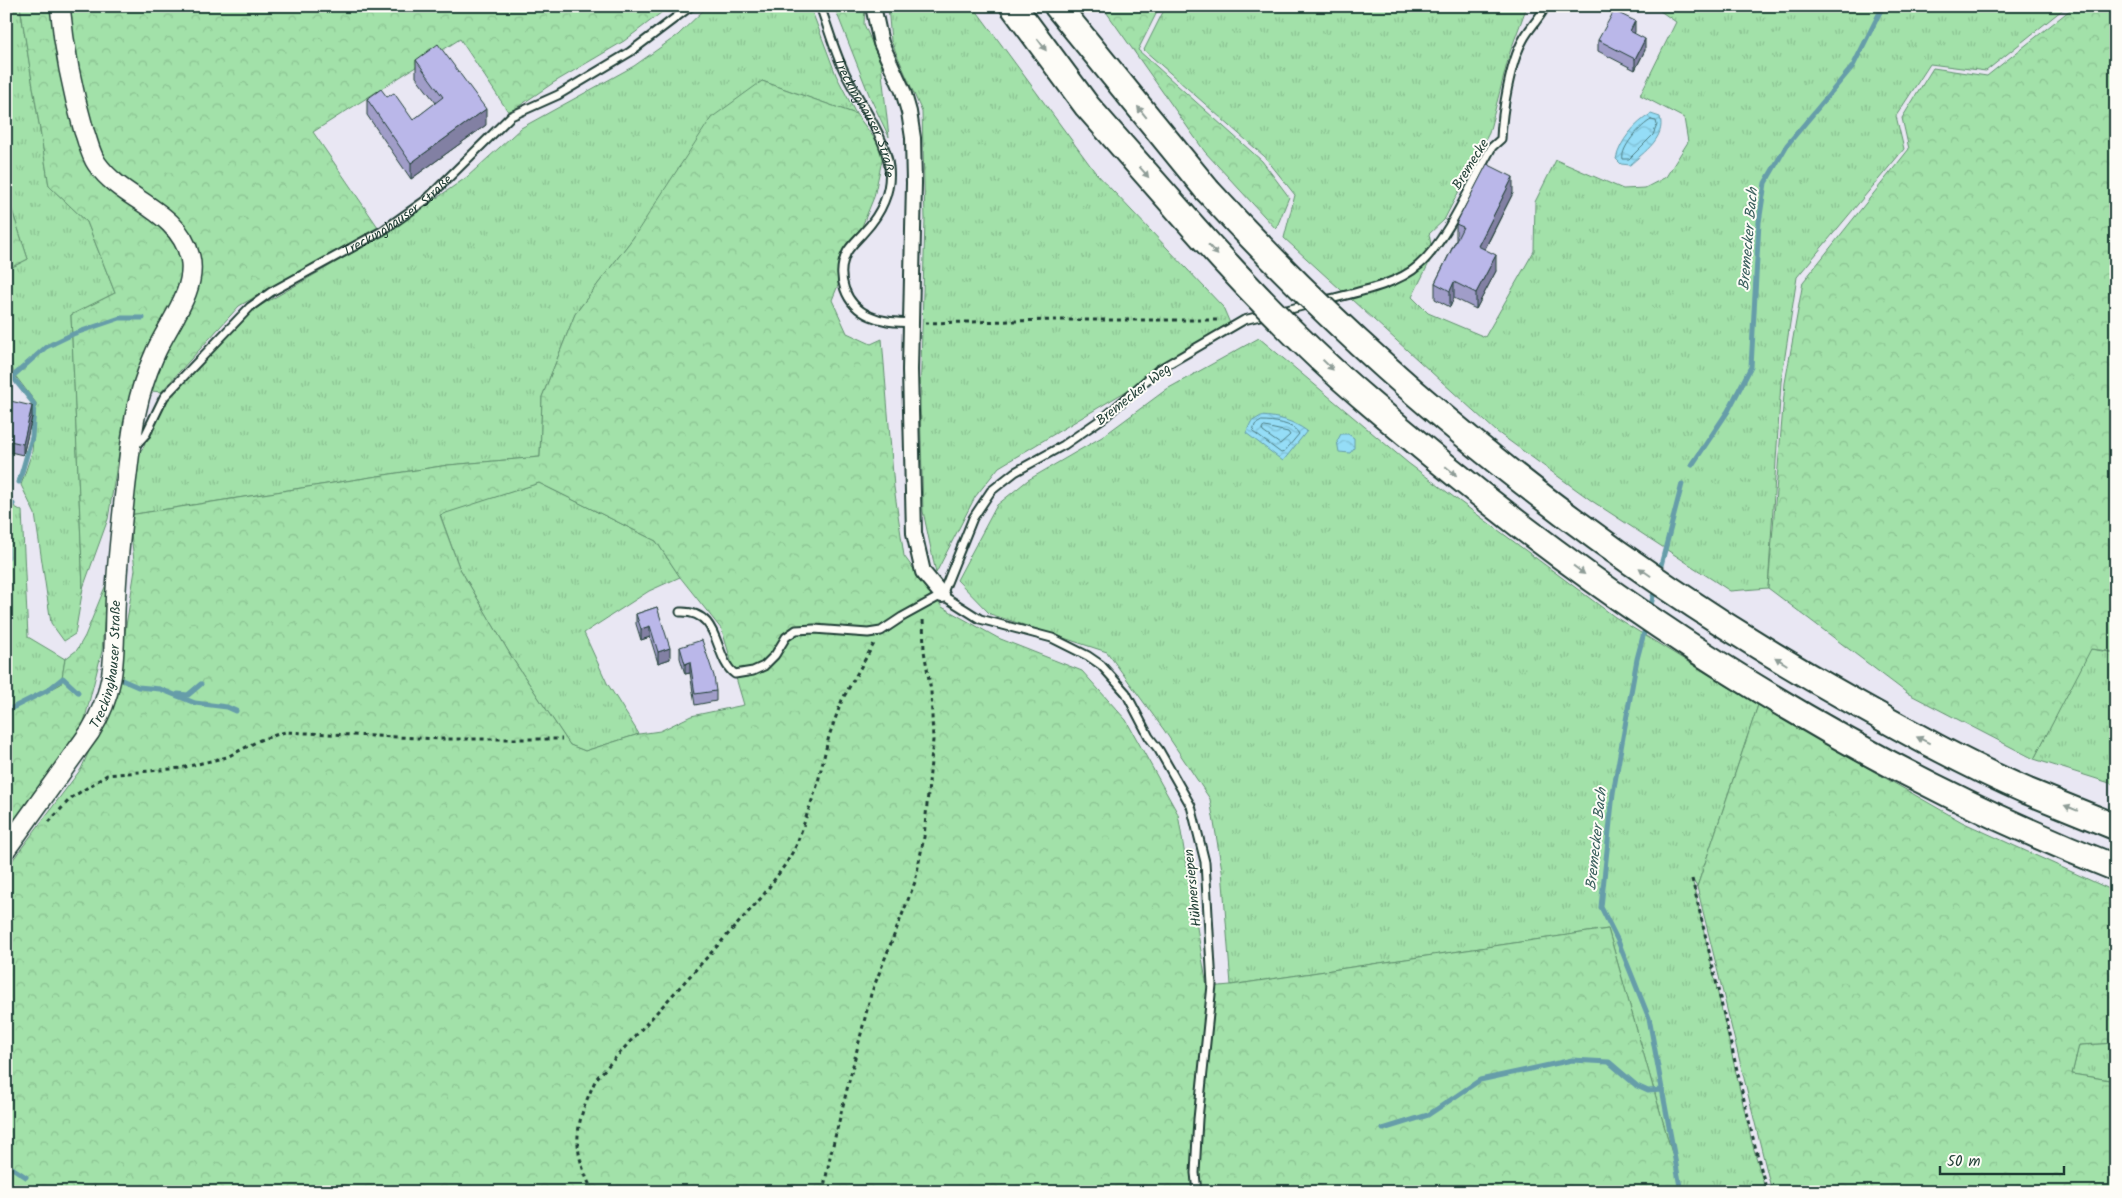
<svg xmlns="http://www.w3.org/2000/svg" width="2122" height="1198" viewBox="0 0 2122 1198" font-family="Kalam,sans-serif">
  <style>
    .grass { fill: url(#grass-tufts); stroke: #608f6e }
    .forest { fill: url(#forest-crowns); stroke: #608f6e; fill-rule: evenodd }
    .water { fill: url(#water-waves); stroke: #669da9 }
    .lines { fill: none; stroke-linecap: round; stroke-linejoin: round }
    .shore { stroke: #4e7d82; stroke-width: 1 }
    .stream { stroke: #669da9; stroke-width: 5 }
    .lane-casing { stroke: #1f3d34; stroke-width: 11 }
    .street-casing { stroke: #1f3d34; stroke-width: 18 }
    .secondary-casing { stroke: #1f3d34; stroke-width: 22 }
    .highway-casing { stroke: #1f3d34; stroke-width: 29 }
    .path { stroke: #1f3d34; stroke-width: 3; stroke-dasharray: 4 4; stroke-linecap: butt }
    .lane { stroke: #fdfcf7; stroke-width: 7 }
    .street { stroke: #fdfcf7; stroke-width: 14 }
    .secondary { stroke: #fdfcf7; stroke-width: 19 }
    .highway { stroke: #fdfcf7; stroke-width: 25 }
    .highway-bridge-casing { stroke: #1f3d34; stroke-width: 29; stroke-linecap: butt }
    .highway-bridge { stroke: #fdfcf7; stroke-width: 25 }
    .wall { fill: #a09dc8; stroke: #1f3d34 }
    .shaded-wall { fill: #8280a3; stroke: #1f3d34 }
    .building { fill: #bab7e9; stroke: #1f3d34 }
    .oneway { fill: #8e9c96 }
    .labels { text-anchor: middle; stroke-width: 4; stroke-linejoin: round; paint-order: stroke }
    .street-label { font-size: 14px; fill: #1f3d34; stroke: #fdfcf7 }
    .water-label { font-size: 15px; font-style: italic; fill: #375d5b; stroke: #fdfcf7 }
  </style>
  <defs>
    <pattern id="grass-tufts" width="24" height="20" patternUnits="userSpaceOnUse" patternTransform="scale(1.25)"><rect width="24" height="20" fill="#a2e1a9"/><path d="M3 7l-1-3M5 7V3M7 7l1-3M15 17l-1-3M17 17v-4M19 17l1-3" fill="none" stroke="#8bc292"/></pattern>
    <pattern id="forest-crowns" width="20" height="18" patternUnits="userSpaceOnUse" patternTransform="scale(1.25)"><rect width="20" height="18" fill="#a2e1a9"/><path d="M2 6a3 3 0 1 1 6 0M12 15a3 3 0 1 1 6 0" fill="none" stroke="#8bc292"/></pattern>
    <pattern id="water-waves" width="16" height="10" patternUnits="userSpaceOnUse" patternTransform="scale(1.25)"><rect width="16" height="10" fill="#95ddf7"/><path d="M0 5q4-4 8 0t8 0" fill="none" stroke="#80bfd4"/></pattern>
  </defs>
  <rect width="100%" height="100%" fill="#e9e7f3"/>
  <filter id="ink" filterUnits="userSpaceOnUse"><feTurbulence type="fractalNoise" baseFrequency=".02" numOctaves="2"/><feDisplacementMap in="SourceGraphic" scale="10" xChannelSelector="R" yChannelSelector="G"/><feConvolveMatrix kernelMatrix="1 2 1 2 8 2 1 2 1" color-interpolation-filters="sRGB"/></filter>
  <g filter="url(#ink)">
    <!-- grass -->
    <g class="grass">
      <polygon points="6,6 20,6 49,186 87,222 115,293 71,315 83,588 75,634 64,641 51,623 35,514 21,485 32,452 36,403 14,374 6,347 6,270 28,259 6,192"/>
      <polygon points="708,6 810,6 836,75 856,114 762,81 633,238 575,314 542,397 540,457 448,465 129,515 136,456 143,448 169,397 251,311 382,236 467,177 521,128 634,66 678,35"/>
      <polygon points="888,6 973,6 1095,172 1223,307 1232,328 999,467 975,497 936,573 923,511 920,402 925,219 922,112 891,41"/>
      <polygon points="1166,6 1527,6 1510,52 1489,133 1444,220 1429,234 1433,255 1412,297 1428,313 1485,337 1534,251 1535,202 1556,160 1623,189 1645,188 1666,177 1688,142 1684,118 1640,95 1676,22 1653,6 2067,6 1986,71 1930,64 1896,116 1904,149 1797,277 1781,382 1768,588 1730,591 1592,501 1497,432 1284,238 1295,195 1264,156 1144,50"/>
      <polygon points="1259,338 1408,463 1615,617 1758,705 1697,887 1692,879 1751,1139 1766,1192 1683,1192 1608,929 1231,985 1222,870 1210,799 1164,730 1107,652 990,614 957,580 997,505 1028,480 1102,437 1167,389"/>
      <polygon points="539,483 656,541 680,577 649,591 584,633 607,683 639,734 585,751 570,745 514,661 459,567 440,514"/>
      <polygon points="6,502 22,511 28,637 65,659 61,684 6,713"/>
      <polygon points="2090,649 2116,653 2116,785 2034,759"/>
      <polygon points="2116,1043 2116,1081 2072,1074 2079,1045"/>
    </g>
    <!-- forest -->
    <g class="forest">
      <polygon points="20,6 670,6 624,41 553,83 509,113 460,39 313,132 378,227 239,306 161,392 133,389 123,429 108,519 83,588 71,315 115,293 87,222 49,186"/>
      <polygon points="834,6 865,6 864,24 881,64 889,137 870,97"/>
      <polygon points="1102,6 1160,6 1138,50 1262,161 1289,197 1276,229 1205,152"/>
      <polygon points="2075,6 2116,6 2116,652 2091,649 2034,759 1907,693 1768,588 1785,383 1803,282 1909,149 1902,118 1933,68 1987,76"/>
      <path d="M762 81 856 114 884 151 874 197 832 300 847 333 871 344 882 339 894 487 904 556 942 607 998 638 1082 671 1126 720 1178 814 1207 987 1231 985 1608 929 1683 1192H6V869L81 769 115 694 135 570 129 515 448 465 540 457 542 397 575 314 633 238 711 118ZM539 483 656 541 680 577 722 630 744 705 691 716 660 731 639 734 585 751 570 745 514 661 459 567 440 515Z"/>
      <polygon points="6,192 28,259 6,270"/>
      <polygon points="107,582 102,651 83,726 6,831 6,713 61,684 65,659 77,650 85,636"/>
      <polygon points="1758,705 1962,822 2116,892 2116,1043 2079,1045 2072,1074 2116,1081 2116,1192 1772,1192 1697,887"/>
    </g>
    <!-- water -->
    <g class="water">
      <path d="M1651 114 1660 117C1666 138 1644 152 1630 165L1621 164 1616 159C1620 141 1635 123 1651 114Z"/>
      <path d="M1261 416C1279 417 1293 421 1307 431L1283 461 1246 433 1251 422Z"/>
      <polygon points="1341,434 1348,434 1354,438 1354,448 1350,453 1339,452 1337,441"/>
    </g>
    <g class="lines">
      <!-- shore -->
      <g class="shore">
        <path d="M1651 120 1656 121 1657 125 1653 135 1629 159H1623C1620 148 1641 125 1651 120Z"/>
        <path d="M1262 421C1273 421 1293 423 1299 434L1284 452 1281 453 1253 432 1255 425Z"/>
        <polygon points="1265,427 1288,432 1290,435 1280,444 1263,432 1262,429"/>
      </g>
      <!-- stream -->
      <g class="stream">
        <polyline points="6,365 7,365"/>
        <polyline points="11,375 34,404 32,437 19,482"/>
        <polyline points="12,377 46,347 73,334 120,318 143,318"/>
        <polyline points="1692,465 1728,411 1751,367 1759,222 1765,183 1787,145 1853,66 1883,6"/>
        <polyline points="6,513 13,504"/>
        <path d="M6 526C9 536 7 546 8 557L6 559"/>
        <polyline points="1659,573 1682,484"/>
        <polyline points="1650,609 1655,588"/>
        <polyline points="1646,625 1637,659 1613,793 1601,907 1618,941 1649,1018 1681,1192"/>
        <polyline points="115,677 138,687 160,689 195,703 227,707 236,711"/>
        <polyline points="178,694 188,695 201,684"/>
        <polyline points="6,711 48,690 63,678 78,692"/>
        <polyline points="1383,1129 1428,1115 1480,1080 1572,1060 1609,1062 1637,1086 1648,1091 1662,1090"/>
        <polyline points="6,1164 26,1177"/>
      </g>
      <defs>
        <g id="lane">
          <path id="s1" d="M820 6C828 27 834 50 844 71 857 98 886 137 889 167 892 191 881 214 864 232 859 238 851 245 847 252 835 276 845 305 870 316 883 322 897 322 911 323"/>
          <path d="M1322 301C1352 293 1396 286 1419 265 1447 241 1473 180 1492 147L1501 139C1502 112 1510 63 1523 40 1528 30 1537 21 1543 11"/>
          <polyline points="1279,312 1310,304"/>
          <path id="s2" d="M135 446 146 434 164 397 250 307 271 292 382 231 426 200 511 116 558 95 630 52 691 6"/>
          <polyline points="942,595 980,619 1052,638 1088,656 1101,665 1126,693 1149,737 1159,750 1191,806 1205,862 1212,985 1198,1119 1195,1173 1197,1192"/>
          <path d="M680 612C722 610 713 659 735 674L753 671 764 666 775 655 786 637 796 630 814 629 868 633 881 631 902 617 942 595 973 518 991 491 1015 472 1064 445 1106 416 1158 370 1244 320 1268 314"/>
        </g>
        <polyline id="street" points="873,6 881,43 903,91 909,112 913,138 914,183 910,370 914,533 923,572 942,595"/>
        <g id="secondary">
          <path id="s3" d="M6 849 90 732C121 682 112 645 116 590 118 554 122 519 126 483 129 460 131 436 136 412 140 393 146 374 154 356 166 326 198 291 190 257 178 209 123 201 97 164 90 154 88 141 84 131 72 90 64 48 60 6"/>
        </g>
        <g id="highway">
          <polyline points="1013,6 1087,106 1181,213"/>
          <polyline points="1057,6 1207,190"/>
        </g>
      </defs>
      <!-- lane casing -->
      <use href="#lane" class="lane-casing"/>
      <!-- street casing -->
      <use href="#street" class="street-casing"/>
      <!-- secondary casing -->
      <use href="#secondary" class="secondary-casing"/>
      <!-- highway casing -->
      <use href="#highway" class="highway-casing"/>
      <!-- path -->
      <g class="path">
        <polyline points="925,323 1055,320 1221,320"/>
        <polyline points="49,822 71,798 107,775 181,768 227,757 260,740 285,732 441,739 562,739"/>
        <polyline points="1692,879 1753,1138 1767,1192"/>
        <path d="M593 1192C570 1146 575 1124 596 1079L762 897 787 862 796 846 817 786 829 736 842 700 875 642"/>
        <polyline points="823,1192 830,1157 871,994 915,882 924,837 933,740 931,691 924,651 923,618"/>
      </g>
      <!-- lane -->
      <use href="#lane" class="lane"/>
      <!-- street -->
      <use href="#street" class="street"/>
      <!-- secondary -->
      <use href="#secondary" class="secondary"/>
      <!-- highway -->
      <use href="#highway" class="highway"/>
      <defs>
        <g id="highway-bridge">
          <path d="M1207 190C1390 390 1611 566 1847 698 1906 731 1965 764 2027 791 2056 803 2086 815 2116 827"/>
          <path d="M1181 213C1238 278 1298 342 1364 398 1415 442 1468 485 1521 526 1703 665 1902 784 2116 868"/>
        </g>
      </defs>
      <!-- highway-bridge casing -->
      <use href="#highway-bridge" class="highway-bridge-casing"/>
      <!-- highway-bridge -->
      <use href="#highway-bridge" class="highway-bridge"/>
    </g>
    <!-- wall -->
    <g class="wall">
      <polygon points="1635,32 1634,33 1645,50 1635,70 1598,51 1598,40"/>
      <polygon points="416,60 486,125 411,179 367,115 367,99 387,97 413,120 436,103 416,77"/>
      <polygon points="1513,193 1485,249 1496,271 1476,309 1454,298 1450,307 1435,299 1435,283 1456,240 1456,224"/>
      <polygon points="6,400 32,417 23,455 10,452"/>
      <polygon points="657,607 670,659 658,663 650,637 641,640 636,624 636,614"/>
      <polygon points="680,647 716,691 716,701 695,705 690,673 685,674 680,658"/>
    </g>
    <!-- shaded-wall -->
    <g class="shaded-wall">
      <polygon points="1635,21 1635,32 1630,42 1630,31"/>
      <polygon points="1645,39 1645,50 1635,70 1635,59"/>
      <polygon points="486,109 486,125 411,179 411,163"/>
      <polygon points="1513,177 1513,193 1478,262 1478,246"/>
      <polygon points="1496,255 1496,271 1476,309 1476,293"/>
      <polygon points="1454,282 1454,298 1450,307 1450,291"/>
      <polygon points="32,406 32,417 23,455 23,444"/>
      <polygon points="10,441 10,452 6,472 6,461"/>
      <polygon points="650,626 650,637 641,640 641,629"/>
      <polygon points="670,648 670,659 658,663 658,652"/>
      <polygon points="690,662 690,673 685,674 685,664"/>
    </g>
    <!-- building -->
    <g class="building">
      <polygon points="1614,11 1635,21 1630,31 1645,39 1635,59 1598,40"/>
      <polygon points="438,44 486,109 411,163 367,99 381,89 387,97 394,93 413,120 443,97 416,60"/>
      <polygon points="1487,164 1513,177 1478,246 1496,255 1476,293 1454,282 1450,291 1435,283 1463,227 1456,224"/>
      <polygon points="6,400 32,406 23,444 10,441 6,461"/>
      <polygon points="657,607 670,648 658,652 650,626 641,629 636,614"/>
      <polygon points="702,640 714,676 716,691 695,694 690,662 685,664 680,647"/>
    </g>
    <!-- one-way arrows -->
    <defs><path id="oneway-solid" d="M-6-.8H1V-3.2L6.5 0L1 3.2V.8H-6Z" transform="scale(1.25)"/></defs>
    <g class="oneway">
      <use href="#oneway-solid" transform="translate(1042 45) rotate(54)"/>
      <use href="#oneway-solid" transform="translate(1142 112) rotate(-129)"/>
      <use href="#oneway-solid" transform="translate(1144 172) rotate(49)"/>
      <use href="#oneway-solid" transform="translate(1213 250) rotate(48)"/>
      <use href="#oneway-solid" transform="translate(1328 365) rotate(44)"/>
      <use href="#oneway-solid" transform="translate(1451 471) rotate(40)"/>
      <use href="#oneway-solid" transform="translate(1579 570) rotate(37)"/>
      <use href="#oneway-solid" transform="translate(1645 572) rotate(-145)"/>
      <use href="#oneway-solid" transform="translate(1781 661) rotate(-148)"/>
      <use href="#oneway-solid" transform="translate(1923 740) rotate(-154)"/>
      <use href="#oneway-solid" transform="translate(2071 808) rotate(-158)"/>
    </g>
  </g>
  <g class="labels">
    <!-- street labels -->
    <g class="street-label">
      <text dy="5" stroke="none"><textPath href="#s1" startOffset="121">Treckinghauser Straße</textPath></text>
      <text transform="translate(1470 164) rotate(-58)" y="5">Bremecke</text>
      <text dy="5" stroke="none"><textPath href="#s2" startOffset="356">Treckinghauser Straße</textPath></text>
      <text transform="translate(1133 394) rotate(-38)" y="5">Bremecker Weg</text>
      <text dy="5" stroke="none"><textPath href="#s3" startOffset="215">Treckinghauser Straße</textPath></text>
      <text transform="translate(1192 888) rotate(-96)" y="5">Hühnersiepen</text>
    </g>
    <!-- water labels -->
    <g class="water-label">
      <text transform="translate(1748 239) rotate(-85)" y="5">Bremecker Bach</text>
      <text transform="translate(1596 839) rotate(-84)" y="5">Bremecker Bach</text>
    </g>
  </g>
  <!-- margin -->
  <rect width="2122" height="1198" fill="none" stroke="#fdfcf7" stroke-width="25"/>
  <rect x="12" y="12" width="2097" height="1173" fill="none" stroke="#1f3d34" stroke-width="2" filter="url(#ink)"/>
  <!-- scale -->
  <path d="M1940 1166v8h124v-8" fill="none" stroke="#1f3d34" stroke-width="2.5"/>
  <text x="1947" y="1166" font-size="15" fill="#1f3d34" stroke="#fdfcf7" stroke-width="4" paint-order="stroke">50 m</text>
</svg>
